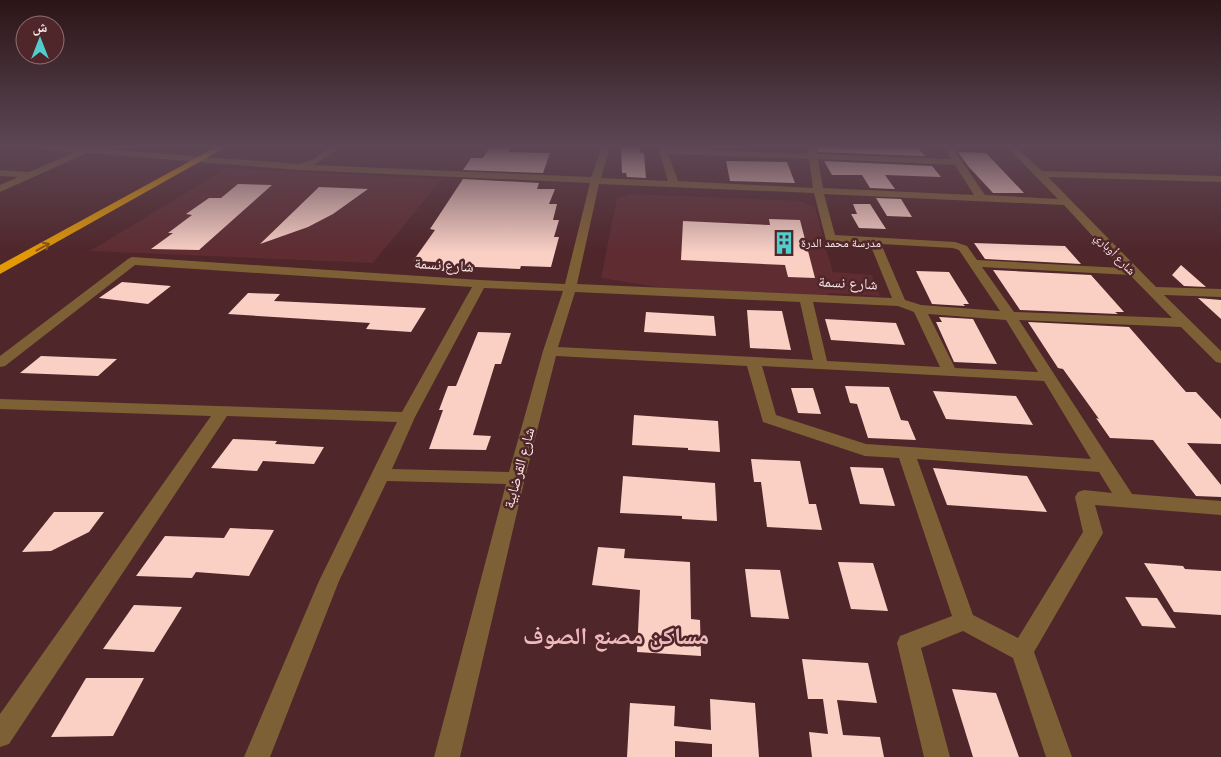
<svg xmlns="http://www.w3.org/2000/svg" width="1221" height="757" viewBox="0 0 1221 757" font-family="Raleway,'Noto Naskh Arabic',sans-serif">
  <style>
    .built { fill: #5e2c31 }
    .building { fill: #fad0c5 }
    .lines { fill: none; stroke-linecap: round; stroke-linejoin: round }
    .street { fill: #7e6036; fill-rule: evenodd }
    .highway { fill: #e29904; fill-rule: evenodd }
    .oneway { stroke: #8a541b }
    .labels { text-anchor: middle; stroke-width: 5; stroke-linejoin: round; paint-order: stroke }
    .far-poi-label { font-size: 12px; fill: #fde6e7; stroke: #4f262a; text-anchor: start }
    .far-street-label { font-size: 12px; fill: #fde6e7; stroke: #4f262a }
    .street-label { font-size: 15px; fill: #fde6e7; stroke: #4f262a }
    .near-district-label { font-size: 24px; font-weight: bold; fill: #efbabc; stroke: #4f262a }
  </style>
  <rect width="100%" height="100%" fill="#4f262a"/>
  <!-- built -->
  <g class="built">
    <polygon points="227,168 442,179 373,263 90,251"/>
    <polygon points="630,194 800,201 815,207 823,239 833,272 872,275 880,296 830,293 825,297 664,288 601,278 617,198"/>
  </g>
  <!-- building -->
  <g class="building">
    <polygon points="621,147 640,147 640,153 644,153 646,178 627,177 626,173 622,173"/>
    <polygon points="817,147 918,148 925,156 818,152"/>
    <polygon points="489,148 510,148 509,152 550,153 543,173 463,170 471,158 483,158"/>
    <polygon points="958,152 986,153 1024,193 993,193 968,166"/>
    <polygon points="726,161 787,162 795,183 730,181"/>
    <polygon points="824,161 932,166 941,177 885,175 895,189 870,188 862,175 832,175"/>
    <polygon points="463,179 539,183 537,189 555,189 549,204 557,204 553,220 559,220 554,237 559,237 551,267 521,266 520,269 453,266 451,271 432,271 436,262 413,261 435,230 430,229"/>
    <polygon points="238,184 272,185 199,250 151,249 173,233 168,233 192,215 186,214 209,198 221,198"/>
    <polygon points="319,187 368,189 333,214 308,227 260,244"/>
    <polygon points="876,198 901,199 912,217 887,216"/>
    <polygon points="853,204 870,204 886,229 859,228 851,214 857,214"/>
    <polygon points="769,219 800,220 815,278 788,277 785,265 681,260 683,221 770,225"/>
    <polygon points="974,243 1065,246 1081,264 985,259"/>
    <polygon points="1181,265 1206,287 1184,286 1172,275"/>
    <polygon points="993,270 1091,275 1124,312 1115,312 1118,314 1020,310"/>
    <polygon points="916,271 949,272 969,304 963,304 965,306 932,304"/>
    <polygon points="122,282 171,286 148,304 99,298"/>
    <polygon points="248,293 280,294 274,301 426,308 411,332 366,329 370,323 228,314"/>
    <polygon points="1198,298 1221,300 1221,319"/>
    <polygon points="747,310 782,311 791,350 750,348"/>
    <polygon points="646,312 714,316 716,336 644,332"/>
    <polygon points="939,317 973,319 997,364 954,362 936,322 942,322"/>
    <polygon points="825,319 896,323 905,345 831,340"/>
    <polygon points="1028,322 1129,327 1186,392 1196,392 1221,419 1221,444 1187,443 1221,485 1221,497 1196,496 1153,440 1110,438 1096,418 1099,419 1063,369 1058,368"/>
    <polygon points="478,332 511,333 501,364 495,364 473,435 491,436 486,450 429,449 443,410 439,410 448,386 456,386"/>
    <polygon points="41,356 117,359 98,376 20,373"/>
    <polygon points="845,386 889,387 901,420 908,421 916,440 868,438 857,404 850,403"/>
    <polygon points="791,388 813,388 821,414 798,413"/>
    <polygon points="933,391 1016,396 1033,425 946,419"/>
    <polygon points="634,415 718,421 720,452 688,450 688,448 632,445"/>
    <polygon points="233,439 277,441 275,444 324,447 314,464 263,461 257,471 211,468"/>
    <polygon points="751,459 800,461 809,504 816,504 822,530 767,527 761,482 754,482"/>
    <polygon points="850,467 883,468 895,506 860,504"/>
    <polygon points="933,468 1027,476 1047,512 947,505"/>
    <polygon points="623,476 715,483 717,521 682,519 682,516 620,513"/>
    <polygon points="54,512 104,512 89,532 51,551 22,552"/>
    <polygon points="230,528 274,530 249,576 196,572 192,578 136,576 165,536 224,538"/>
    <polygon points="598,547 625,549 624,558 690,562 691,619 700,620 701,656 637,652 640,590 592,585"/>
    <polygon points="838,562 873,563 888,611 851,609"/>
    <polygon points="1144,563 1183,566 1185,569 1221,571 1221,615 1174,612"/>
    <polygon points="745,569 780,570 789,619 751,617"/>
    <polygon points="1125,597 1157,598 1176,628 1142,626"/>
    <polygon points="134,605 182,607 154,652 103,649"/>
    <polygon points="802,659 868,663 877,703 837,700 843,735 880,737 884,757 812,757 809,732 828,734 823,699 808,699"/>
    <polygon points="86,678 144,678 113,736 51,737"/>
    <polygon points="952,689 996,693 1019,757 973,757"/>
    <polygon points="710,699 755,703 759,757 712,757 712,744 675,741 675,757 627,757 630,703 675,706 674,726 711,730"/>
  </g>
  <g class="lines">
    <!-- street -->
    <path class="street" d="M41 147H76L299 164 312 160 331 147H340L314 165 591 177 602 147H610L601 178 668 181 659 151 663 148 808 154 807 147H815L817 154 951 159 944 147H952L985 195 1058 199 1007 147H1016L1042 171 1221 176V182L1048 177 1156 287 1221 289V297L1164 295 1221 351V363L1216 362 1181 327 1019 320 1132 494 1221 501V515L1095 505 1103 533 1034 652 1072 757H1046L1013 658 963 631 921 648 950 757H924L897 643 900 636 952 616 899 458 865 456 763 422 747 366 556 356 525 478 460 757H434L506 484 387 481 339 581 270 757H244L319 581 397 422 227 416 9 744 0 747V714L211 416 0 409V399L402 412 472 287 135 265 5 366 0 367V356L128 259 132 257 480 280 565 284 590 183 299 170 87 153 0 192V185L18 177 0 176V170L29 172 75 152 45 150ZM668 154 809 159 813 188 678 181ZM818 159 955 165 974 195 823 188ZM599 184 814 193 826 240 870 244 892 298 577 284ZM824 194 1064 205 1122 268 977 260 967 246 955 242 835 235ZM881 244 953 248 959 250 1000 311 921 305 905 300ZM982 267 1130 275 1172 318 1014 312ZM484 288 563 291 543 351 509 472 392 469 415 417ZM575 292 800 302 813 360 558 347ZM813 302 898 306 914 312 940 367 827 361ZM928 314 1006 320 1038 372 955 368ZM762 366 1044 381 1091 459 866 444 776 415ZM917 459 1099 472 1112 493 1084 490 1078 492 1075 497 1083 532 1018 638 973 615Z"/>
    <!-- highway -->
    <polygon class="highway" points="216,147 226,147 0,274 0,265"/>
  </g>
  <!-- one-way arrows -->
  <defs><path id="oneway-shaft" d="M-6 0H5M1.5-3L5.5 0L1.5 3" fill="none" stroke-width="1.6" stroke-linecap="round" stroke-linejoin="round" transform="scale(1.25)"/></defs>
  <use class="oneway" href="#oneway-shaft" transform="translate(43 247) rotate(-29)"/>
  <!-- sky -->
  <linearGradient id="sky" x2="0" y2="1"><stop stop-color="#2b1517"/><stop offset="0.58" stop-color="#5d4755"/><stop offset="1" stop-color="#5d4755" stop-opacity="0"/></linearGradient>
  <rect width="1221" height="253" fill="url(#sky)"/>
  <!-- icons -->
  <defs>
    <symbol id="building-bare" viewBox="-9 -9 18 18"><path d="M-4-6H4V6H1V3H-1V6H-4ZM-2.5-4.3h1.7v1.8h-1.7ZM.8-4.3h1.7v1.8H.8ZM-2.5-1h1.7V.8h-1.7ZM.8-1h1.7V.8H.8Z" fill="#52cdcd" stroke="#4f262a" stroke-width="2.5" paint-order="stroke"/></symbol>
  </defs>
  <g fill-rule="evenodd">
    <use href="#building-bare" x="768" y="227" width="32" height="32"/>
  </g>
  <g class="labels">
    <!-- far-poi labels -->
    <g class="far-poi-label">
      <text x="801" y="247">مدرسة محمد الدرة</text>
    </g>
    <!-- far-street labels -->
    <g class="far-street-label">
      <text transform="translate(1115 254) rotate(46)" y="4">شارع أوباري</text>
    </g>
    <!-- street labels -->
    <g class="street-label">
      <text transform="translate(444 265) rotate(4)" y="5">شارع نسمة</text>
      <text transform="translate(848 283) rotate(3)" y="5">شارع نسمة</text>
      <text transform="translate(519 468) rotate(-75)" y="5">شارع القرضابية</text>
    </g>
    <!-- near-district labels -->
    <g class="near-district-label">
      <text x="616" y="644">مساكن مصنع الصوف</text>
    </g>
  </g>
  <!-- north arrow -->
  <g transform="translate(40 40)"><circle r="24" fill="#4f262a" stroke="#957376"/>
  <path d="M0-4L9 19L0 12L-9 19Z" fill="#52cdcd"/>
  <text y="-8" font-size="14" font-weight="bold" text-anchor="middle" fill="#fde6e7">ش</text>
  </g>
</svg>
